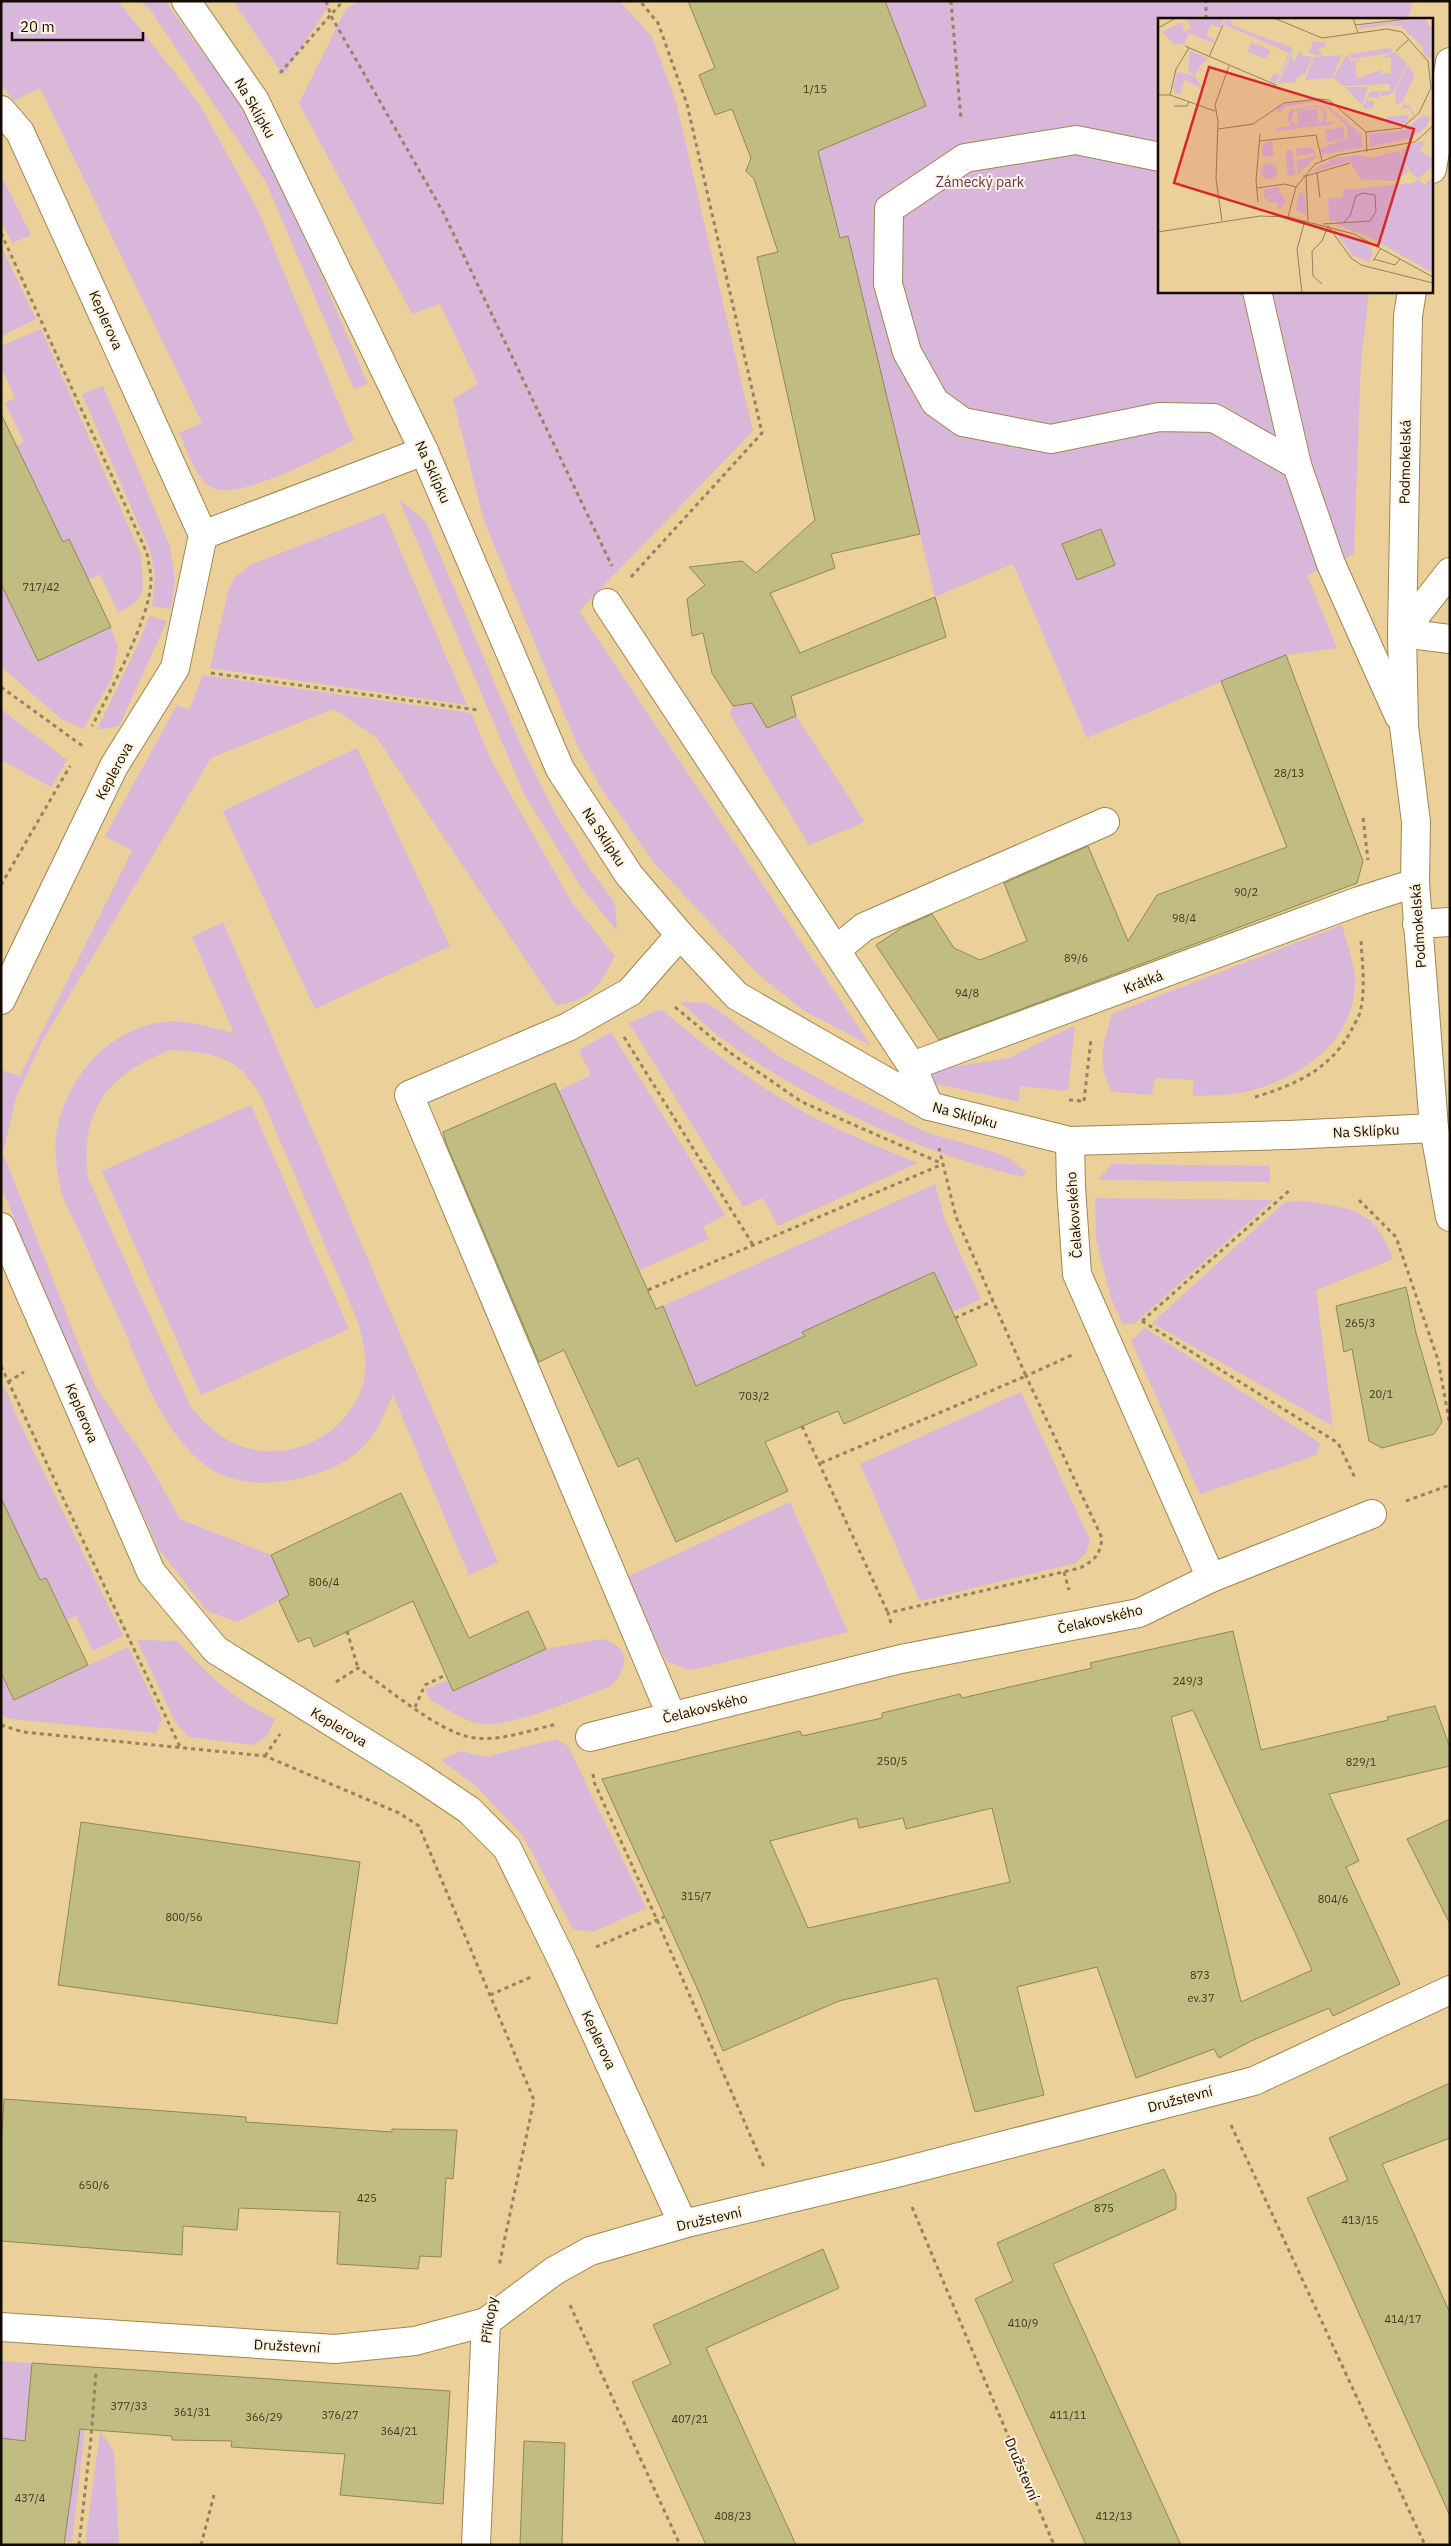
<svg xmlns="http://www.w3.org/2000/svg" width="1451" height="2546" viewBox="0 0 1451 2546" font-family="'IBM Plex Sans',sans-serif">
  <style>
    .green { fill: #d8b7da; fill-rule: evenodd }
    .building { fill: #c0bc82; stroke: #8d8951; fill-rule: evenodd }
    .lines { fill: none; stroke-linecap: round; stroke-linejoin: round }
    .minor-casing { stroke: #9f8651; stroke-width: 30 }
    .path { stroke: #97835e; stroke-width: 3; stroke-dasharray: 4 4; stroke-linecap: butt }
    .minor { stroke: #fff; stroke-width: 28 }
    .labels { text-anchor: middle; stroke-width: 4; stroke-linejoin: round; paint-order: stroke }
    .number-label { font-size: 11px; fill: #3f3720 }
    .street-label { font-size: 14px; fill: #140b00; stroke: #fef3de }
    .park-label { font-size: 14px; fill: #653069; stroke: #fef3de }
    .inset-road { fill: none; stroke: #95815c; stroke-width: 1 }
    .view { fill: #d62828; fill-opacity: 0.15; stroke: #d62828; stroke-width: 2.5 }
    .inset-edge { fill: none; stroke: #140b00; stroke-width: 2.5 }
  </style>
  <rect width="100%" height="100%" fill="#ebd09a"/>
  <!-- green -->
  <g class="green">
    <path d="M1 1H118L200 105 257 208 354 440C327 453 235 505 209 486 194 474 187 450 179 433L202 423 40 88 14 101 1 84Z"/>
    <polygon points="141,1 165,1 241,105 285,190 368,384 354,389 266,182 151,11"/>
    <polygon points="233,1 332,1 283,75"/>
    <polygon points="359,1 620,1 652,37 676,102 753,431 579,611 871,1046 803,1010 758,974 655,864 603,791 578,747 484,521 453,399 478,384 440,304 412,314 299,103 346,9"/>
    <polygon points="719,1 1413,1 1408,19 1160,19 1160,291 1369,291 1361,363 1354,554 1307,575 1337,648 1286,655 1087,738 1013,564 935,597 920,534"/>
    <polygon points="1,175 31,235 12,243 1,221"/>
    <polygon points="1,246 36,319 1,336"/>
    <path d="M41 329 141 555C142 585 150 600 118 612L100 574 89 580 70 540 63 542 16 446 24 442 5 403 15 398 1 366V346Z"/>
    <polygon points="103,386 170,546 175,579 171,609 152,606 155,578 151,553 82,394"/>
    <polygon points="399,499 426,522 520,743 555,813 589,868 615,903 617,931 581,887 524,794"/>
    <polygon points="384,513 467,705 210,668 229,588 234,578 250,565"/>
    <polygon points="1,574 17,617 38,661 111,627 118,648 112,678 83,729 61,719 1,666"/>
    <polygon points="149,616 167,621 119,726 97,730 141,638"/>
    <path d="M203 675 471 713 492 762 571 901 615 956C601 985 589 1001 556 1005L377 738 334 709 211 758 41 1043 16 1098 3 1153 95 1386 148 1462 180 1519 271 1555 289 1595 237 1622 207 1611 159 1549 65 1345 1 1186V1070L20 1076 132 851 105 836 177 705 189 710Z"/>
    <polygon points="752,703 767,728 796,716 865,822 809,845 730,715 733,706"/>
    <polygon points="1,709 67,760 51,787 1,760"/>
    <polygon points="357,748 450,946 315,1009 223,811"/>
    <path d="M223 922 498 1562 469 1575 393 1395C382 1416 380 1431 361 1449 327 1481 247 1496 208 1467 161 1433 143 1372 120 1321 105 1289 91 1257 76 1225 71 1213 62 1199 60 1186 57 1172 54 1150 56 1136 65 1080 106 1029 164 1022 188 1019 211 1028 234 1033L192 937ZM170 1050C195 1051 221 1053 241 1070 248 1076 254 1086 260 1094L358 1322C363 1341 368 1359 364 1379 353 1433 289 1466 238 1445 218 1437 204 1423 191 1407L88 1178C80 1108 108 1075 170 1050Z"/>
    <path d="M1342 925C1346 942 1355 963 1355 981 1355 1043 1300 1078 1246 1092 1230 1096 1210 1095 1193 1096V1080L1155 1078 1152 1095 1112 1092C1096 1062 1103 1046 1112 1014Z"/>
    <path d="M680 1002 708 1003 780 1057 841 1091 928 1133 994 1152 1009 1158 1026 1172 1023 1177C921 1154 805 1100 720 1037 706 1026 693 1013 680 1002Z"/>
    <path d="M661 1009C699 1041 738 1072 780 1098 823 1125 872 1144 918 1163L778 1226 763 1198 743 1207 629 1023Z"/>
    <polygon points="1075,1025 1068,1091 1020,1086 1019,1102 923,1081 922,1072 1009,1058"/>
    <polygon points="611,1032 725,1215 703,1227 709,1239 640,1270 558,1091 591,1075 579,1050"/>
    <polygon points="251,1105 349,1329 201,1395 102,1171"/>
    <polygon points="1112,1164 1270,1166 1270,1182 1098,1180"/>
    <polygon points="935,1184 945,1220 981,1299 953,1312 934,1272 802,1332 805,1336 696,1386 663,1306"/>
    <polygon points="1095,1198 1273,1200 1135,1323 1123,1325 1111,1298 1096,1240"/>
    <path d="M1306 1201C1355 1210 1374 1208 1393 1259L1316 1290 1333 1426 1152 1323 1285 1202Z"/>
    <polygon points="1145,1328 1320,1443 1317,1455 1200,1494 1131,1341"/>
    <polygon points="5,1387 16,1415 123,1636 93,1651 76,1616 67,1620 46,1578 39,1581 1,1498 1,1388"/>
    <polygon points="1021,1392 1090,1540 1086,1553 1075,1563 920,1601 860,1464"/>
    <polygon points="790,1502 848,1632 692,1670 667,1662 652,1634 627,1577"/>
    <path d="M603 1639C633 1649 628 1668 610 1687 579 1697 511 1728 481 1724 463 1721 445 1707 429 1699L426 1689 448 1680 454 1691 546 1649Z"/>
    <path d="M137 1640 177 1641C209 1676 232 1698 275 1719L267 1736 253 1745 189 1737 175 1722Z"/>
    <polygon points="128,1647 162,1719 156,1733 11,1719 1,1715 1,1673 14,1700"/>
    <polygon points="556,1739 568,1746 646,1908 593,1932 573,1929 523,1836 477,1787 441,1760 461,1751 486,1757"/>
    <polygon points="1,2361 32,2363 29,2396 70,2399 72,2365 92,2367 72,2542 64,2542 78,2448 1,2438"/>
    <polygon points="100,2431 114,2451 119,2545 85,2545"/>
  </g>
  <!-- building -->
  <g class="building">
    <polygon points="688,1 885,1 926,106 818,151 840,238 848,236 920,534 831,554 835,568 770,593 800,653 935,597 946,637 791,696 796,716 767,728 752,703 733,706 712,673 703,633 692,636 687,599 705,585 689,567 742,561 756,573 815,520 757,257 778,252 754,179 746,171 751,158 732,109 715,115 699,75 715,68"/>
    <polygon points="1,414 63,542 69,539 111,627 38,661 1,584"/>
    <polygon points="1101,529 1115,565 1077,580 1062,544"/>
    <polygon points="1286,655 1363,861 1357,883 939,1040 876,945 903,927 932,914 954,948 980,960 1027,941 1004,883 1088,846 1128,941 1157,895 1287,847 1221,681"/>
    <polygon points="555,1083 656,1309 663,1306 696,1386 805,1336 802,1332 934,1272 977,1365 844,1424 838,1411 765,1442 788,1491 676,1542 638,1458 618,1467 564,1350 539,1362 446,1143 443,1132"/>
    <polygon points="1406,1287 1416,1333 1442,1422 1434,1434 1382,1448 1369,1441 1352,1349 1344,1352 1336,1306"/>
    <polygon points="401,1493 469,1638 528,1611 546,1649 453,1691 413,1601 314,1647 310,1637 298,1642 279,1601 289,1595 271,1555"/>
    <polygon points="1,1498 40,1580 46,1578 88,1665 14,1700 1,1673"/>
    <path d="M1233 1631 1261 1750 1388 1720 1387 1717 1435 1706 1450 1748V1766L1329 1794 1359 1861 1346 1867 1400 1984 1333 2016 1329 2008 1251 2041 1219 2058 1214 2049 1136 2078 1097 1967 1017 1987 1044 2095 975 2112 937 1978 839 2001 723 2051 698 1990 602 1779 800 1731 802 1736 882 1718V1713L960 1694 962 1698 1092 1668 1090 1663ZM1193 1710 1312 1970 1241 2002 1171 1717ZM992 1808 1010 1882 808 1928 770 1841 857 1818 859 1828 903 1818 906 1829Z"/>
    <polygon points="1450,1819 1450,1924 1407,1839"/>
    <polygon points="81,1822 360,1862 337,2024 58,1985"/>
    <polygon points="1450,2083 1450,2138 1382,2164 1450,2313 1450,2516 1307,2198 1348,2180 1329,2138"/>
    <polygon points="4,2099 246,2117 246,2122 392,2132 392,2129 457,2130 453,2179 446,2178 441,2257 420,2256 418,2269 337,2264 340,2212 239,2208 237,2230 183,2226 182,2255 1,2241 1,2146"/>
    <polygon points="1164,2169 1176,2195 1176,2209 1053,2264 1181,2545 1086,2545 975,2299 1013,2281 997,2243"/>
    <polygon points="823,2249 839,2288 706,2348 796,2545 706,2545 632,2382 671,2364 653,2325"/>
    <polygon points="32,2363 450,2391 443,2504 340,2495 345,2454 231,2447 232,2441 172,2440 172,2436 80,2429 64,2545 1,2545 1,2438 25,2441"/>
    <polygon points="524,2441 565,2443 562,2545 520,2545"/>
  </g>
  <g class="lines">
    <defs>
      <g id="minor">
        <polyline points="186,1 255,101 424,451 560,769 629,875 680,935 737,996 929,1106 1070,1141 1289,1135 1434,1128"/>
        <polyline points="1,110 20,132 203,535 175,668 114,766 1,1000"/>
        <polyline points="1160,157 1076,140 965,158 889,209 888,284 907,352 935,402 963,422 1051,439 1159,417 1214,418 1297,465"/>
        <polyline points="1432,169 1450,62"/>
        <polyline points="1257,291 1297,465 1331,564 1399,716"/>
        <polyline points="1412,291 1408,316 1402,633 1404,726 1416,822 1415,883 1434,1128 1450,1217"/>
        <polyline points="203,535 424,451"/>
        <polyline points="607,603 912,1066"/>
        <polyline points="1402,633 1450,572"/>
        <polyline points="1402,633 1450,639"/>
        <polyline points="1417,924 1450,922"/>
        <polyline points="836,950 864,927 1105,822"/>
        <polyline points="929,1106 912,1066 1359,901 1415,883"/>
        <polyline points="1070,1141 1071,1187 1077,1274 1211,1578"/>
        <polyline points="1,1227 151,1572 216,1650 417,1775 469,1810 507,1848 563,1962 683,2224"/>
        <polyline points="672,1717 409,1095 568,1027 630,992 680,935"/>
        <polyline points="590,1737 901,1659 1139,1613 1211,1578 1372,1514"/>
        <polyline points="1,2327 335,2349 415,2341 486,2322 554,2271 590,2251 683,2224 897,2173 1254,2081 1450,1990"/>
        <polyline points="476,2545 486,2322"/>
      </g>
    </defs>
    <!-- minor casing -->
    <use href="#minor" class="minor-casing"/>
    <!-- path -->
    <g class="path">
      <polyline points="326,1 331,16 443,212 612,566"/>
      <polyline points="951,1 961,120"/>
      <polyline points="1206,19 1206,1"/>
      <polyline points="280,73 343,1"/>
      <path d="M1 233 147 553C148 561 151 571 151 580 151 617 110 691 92 726"/>
      <polyline points="631,577 762,433 687,104 658,23 640,1"/>
      <polyline points="211,673 478,710"/>
      <polyline points="1,687 84,747"/>
      <polyline points="1363,818 1368,860"/>
      <polyline points="1,885 70,766"/>
      <polyline points="675,1007 729,1052 802,1102 943,1164"/>
      <polyline points="624,1037 753,1245"/>
      <path d="M1255 1097C1296 1085 1332 1068 1352 1029 1354 1024 1359 1018 1360 1012 1366 990 1362 962 1361 940"/>
      <polyline points="1069,1100 1082,1101"/>
      <polyline points="1084,1101 1091,1039"/>
      <polyline points="1359,1200 1396,1237 1438,1360 1450,1425"/>
      <polyline points="648,1290 943,1164"/>
      <polyline points="955,1318 993,1301"/>
      <polyline points="1142,1321 1338,1443 1356,1480"/>
      <polyline points="1142,1321 1291,1189"/>
      <polyline points="1,1366 180,1747"/>
      <polyline points="8,1382 24,1372"/>
      <polyline points="802,1426 888,1613"/>
      <polyline points="821,1463 1026,1376 956,1217 939,1148"/>
      <polyline points="1406,1501 1450,1485"/>
      <polyline points="1064,1572 1069,1590"/>
      <path d="M891 1623 888 1613 1080 1568C1095 1560 1100 1555 1102 1538L1026 1376 1072 1355"/>
      <polyline points="347,1631 358,1668"/>
      <path d="M336 1682 358 1668C387 1688 437 1730 469 1737 497 1743 530 1730 557 1724"/>
      <polyline points="415,1707 425,1685 446,1675"/>
      <polyline points="1,1725 23,1732 265,1756 399,1813 419,1826 534,2100 499,2266"/>
      <polyline points="265,1756 280,1734"/>
      <polyline points="593,1774 594,1782 657,1920 764,2167"/>
      <polyline points="596,1947 664,1917"/>
      <polyline points="490,1995 531,1977"/>
      <polyline points="1231,2125 1425,2545"/>
      <polyline points="912,2207 1054,2545"/>
      <polyline points="570,2305 680,2545"/>
      <polyline points="79,2545 91,2438 96,2371"/>
      <polyline points="201,2545 214,2495"/>
    </g>
    <!-- minor -->
    <use href="#minor" class="minor"/>
  </g>
  <g class="labels">
    <!-- number labels -->
    <g class="number-label">
      <text x="815" y="93">1/15</text>
      <text x="41" y="591">717/42</text>
      <text x="1289" y="777">28/13</text>
      <text x="1246" y="896">90/2</text>
      <text x="1184" y="922">98/4</text>
      <text x="1076" y="962">89/6</text>
      <text x="967" y="997">94/8</text>
      <text x="1360" y="1327">265/3</text>
      <text x="1381" y="1398">20/1</text>
      <text x="754" y="1400">703/2</text>
      <text x="324" y="1586">806/4</text>
      <text x="1188" y="1685">249/3</text>
      <text x="892" y="1765">250/5</text>
      <text x="1361" y="1766">829/1</text>
      <text x="696" y="1900">315/7</text>
      <text x="1333" y="1903">804/6</text>
      <text x="184" y="1921">800/56</text>
      <text x="1200" y="1979">873</text>
      <text x="1201" y="2002">ev.37</text>
      <text x="94" y="2189">650/6</text>
      <text x="367" y="2202">425</text>
      <text x="1104" y="2212">875</text>
      <text x="1360" y="2224">413/15</text>
      <text x="1403" y="2323">414/17</text>
      <text x="1023" y="2327">410/9</text>
      <text x="129" y="2410">377/33</text>
      <text x="192" y="2416">361/31</text>
      <text x="340" y="2419">376/27</text>
      <text x="1068" y="2419">411/11</text>
      <text x="264" y="2421">366/29</text>
      <text x="690" y="2423">407/21</text>
      <text x="399" y="2435">364/21</text>
      <text x="30" y="2502">437/4</text>
      <text x="733" y="2520">408/23</text>
      <text x="1114" y="2520">412/13</text>
    </g>
    <!-- street labels -->
    <g class="street-label">
      <text transform="translate(255 108) rotate(60)" y="5">Na Sklípku</text>
      <text transform="translate(106 320) rotate(66)" y="5">Keplerova</text>
      <text transform="translate(1405 462) rotate(-89)" y="5">Podmokelská</text>
      <text transform="translate(433 472) rotate(66)" y="5">Na Sklípku</text>
      <text transform="translate(114 771) rotate(-62)" y="5">Keplerova</text>
      <text transform="translate(604 837) rotate(57)" y="5">Na Sklípku</text>
      <text transform="translate(1418 926) rotate(-94)" y="5">Podmokelská</text>
      <text transform="translate(1143 982) rotate(-21)" y="5">Krátká</text>
      <text transform="translate(965 1115) rotate(15)" y="5">Na Sklípku</text>
      <text transform="translate(1366 1131) rotate(-3)" y="5">Na Sklípku</text>
      <text transform="translate(1074 1215) rotate(-94)" y="5">Čelakovského</text>
      <text transform="translate(82 1413) rotate(67)" y="5">Keplerova</text>
      <text transform="translate(1100 1619) rotate(-13)" y="5">Čelakovského</text>
      <text transform="translate(705 1708) rotate(-14)" y="5">Čelakovského</text>
      <text transform="translate(339 1727) rotate(31)" y="5">Keplerova</text>
      <text transform="translate(599 2040) rotate(65)" y="5">Keplerova</text>
      <text transform="translate(1180 2099) rotate(-15)" y="5">Družstevní</text>
      <text transform="translate(709 2219) rotate(-13)" y="5">Družstevní</text>
      <text transform="translate(489 2320) rotate(-82)" y="5">Příkopy</text>
      <text transform="translate(287 2346) rotate(3)" y="5">Družstevní</text>
      <text transform="translate(1022 2469) rotate(67)" y="5">Družstevní</text>
    </g>
    <!-- park labels -->
    <g class="park-label">
      <text x="980" y="187">Zámecký park</text>
    </g>
  </g>
  <!-- overview -->
  <g transform="translate(1158 18)">
    <rect width="275" height="275" fill="#ebd09a"/>
    <path d="M31 0H66L62 10 53 6 48 17 57 22 55 25 31 15 26 26H16L4 14 24 4 26 14 33 10 31 3 27 4ZM267 0 271 9 275 7V40L269 39 264 33 266 30 243 8 230 7 201 11V8ZM68 1 76 5 73 7 135 30 118 65 112 63 116 55 121 57 131 35 65 6ZM155 23 168 25V29L160 30 164 38 151 35ZM93 24 112 32 108 41 90 34ZM232 30 235 33 233 35 194 41 191 36ZM136 31 134 42 137 43 141 33 146 38 155 39 147 56 141 57 142 60 136 61 138 64 120 66ZM32 33 50 40 41 49 48 54 40 51 37 57 30 53ZM237 34 249 46 236 73 230 77 223 78 222 73H233L231 66 186 68 175 60 189 37 193 43 205 41 197 45 199 60 223 52 224 56 233 55V40L224 39ZM184 37 174 60 147 62 156 39ZM250 47 257 57 245 83 238 87 237 73ZM20 51V54L37 58 45 71 27 62 28 57 22 77 18 75 15 70ZM187 69H210L204 87ZM221 73V80L210 79V83H216L215 90 207 91 205 88 212 74ZM160 82 170 84 169 87 203 116 205 129 164 137 161 131 190 120 189 109 163 83 129 88 120 95 119 90 127 86ZM245 86 252 88 256 97 259 95 247 106H229L228 100 235 98 251 97 248 104 255 98 251 90 244 91ZM159 87 169 94 167 104H176V106L118 113V110L133 108 129 100 132 92ZM159 89 166 94 164 104 141 107 133 103 136 93ZM159 91 161 104 140 107 139 93ZM265 97 273 100 265 112 253 120 212 129 211 116 247 112ZM185 109 187 121 169 124 167 112ZM114 123 116 138 104 139 105 126ZM263 123 267 125 262 132 275 141V148L260 161 267 167 275 158V255L215 221 178 206 177 202 171 203 170 180 185 179V172L256 165 260 160 252 154 243 132ZM154 129 158 135 139 138 138 131ZM134 132 138 157 127 158 130 155 127 133ZM240 133 246 139 250 153 237 163 202 161 192 143 150 155 177 140 202 137 213 140ZM158 137V139L140 156 138 143ZM103 153a8 8 0 1 1 16 0a8 8 0 1 1-16 0ZM120 169 128 185 120 192V185L108 183 120 172 107 182 106 171ZM141 174 147 176 148 196 138 191ZM183 216 211 228 215 235 211 244 194 237 181 219Z" fill="#d8b7da" fill-rule="evenodd"/>
    <path class="inset-road" d="M195 0 200 15M197 7 258 0M0 10 18 0M27 28 118 67M238 33 251 21M51 39 65 7M0 77H12L57 93M12 77 18 51 31 30M16 88H29L31 84M60 111 95 106 126 85 161 81 171 82 208 114 244 110 261 95 273 70 270 43 244 14 229 11 164 20 116 0M208 114 209 134M101 123 158 117 164 143M159 155 162 180M145 158H148L150 203M148 158 192 145M99 170 127 166 138 169M100 184 98 163 102 116M130 199 138 169 157 146 180 137 257 124 275 108M64 203 58 161 60 103 57 87 71 48M165 206 212 203 218 194 217 177 205 175 198 178 192 198 186 204M170 208 193 240 203 247 275 265M0 214 102 198 130 199 196 216 275 259M216 241 237 247 242 241M215 243 223 230M164 266 155 258 154 233 164 223 170 208M144 275 139 231 147 202"/>
    <path class="view" d="M51 49 256 111 220 228 16 165Z"/>
    <rect width="275" height="275" class="inset-edge"/>
  </g>
  <!-- border -->
  <rect width="1451" height="2546" fill="none" stroke="#140b00" stroke-width="5"/>
  <!-- scale -->
  <path d="M12 32v8h131v-8" fill="none" stroke="#140b00" stroke-width="2.5"/>
  <text x="20" y="32" font-size="15" fill="#140b00" stroke="#fef3de" stroke-width="4" paint-order="stroke">20 m</text>
</svg>
